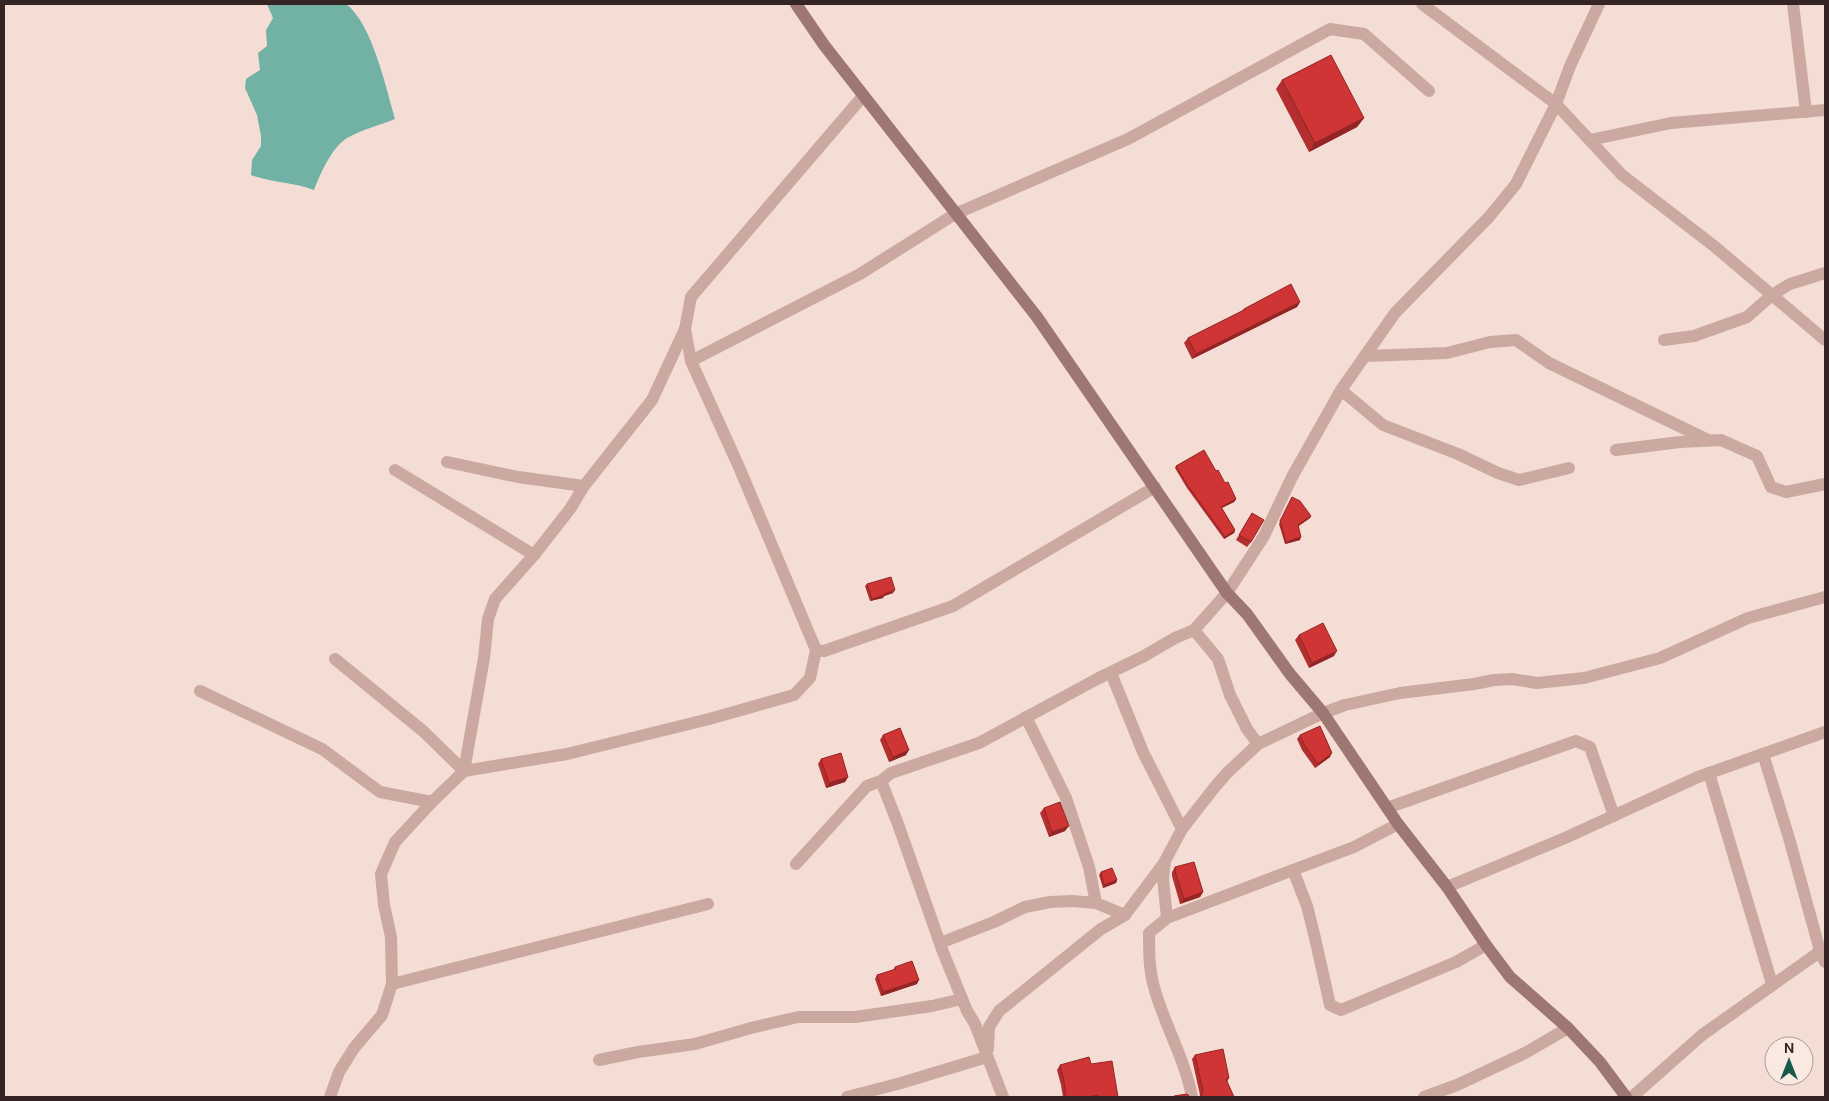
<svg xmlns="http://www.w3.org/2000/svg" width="1829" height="1101" viewBox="0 0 1829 1101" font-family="'DM Sans',sans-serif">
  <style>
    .water { fill: #72b2a5 }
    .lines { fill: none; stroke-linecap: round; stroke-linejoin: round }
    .street { stroke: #cba9a0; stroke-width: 12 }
    .secondary { stroke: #9f7772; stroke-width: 12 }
    .wall { fill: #b32e2e }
    .shaded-wall { fill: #922525 }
    .building { fill: #d03535; stroke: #922525 }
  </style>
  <rect width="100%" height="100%" fill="#f3ddd5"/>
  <!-- water -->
  <path class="water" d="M267 4H346C372 23 386 88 395 119 380 125 361 130 347 138 332 147 320 174 314 190 293 182 272 183 251 175L252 160 261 146V136L257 115 245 88 246 79 260 70 258 53 267 46 266 30 273 18Z"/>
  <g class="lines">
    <!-- street -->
    <g class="street">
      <polyline points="1422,4 1556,104 1622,175 1714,246 1825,340"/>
      <polyline points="1793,4 1806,112"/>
      <polyline points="863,96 691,297 685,329 691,361 739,467 816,650 824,651 953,606 1155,487"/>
      <polyline points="1590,140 1671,123 1825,110"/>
      <polyline points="1664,340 1694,336 1747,317 1772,295 1790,284 1825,273"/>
      <polyline points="1365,356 1447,353 1490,342 1516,340 1549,363 1708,440"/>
      <polyline points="691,361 860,274 955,214 1128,139 1330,29 1364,34 1429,91"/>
      <polyline points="1341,390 1383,425 1458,454 1498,473 1519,480 1569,468"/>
      <polyline points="1616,450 1680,442 1721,440 1757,456 1771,487 1786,492 1825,484"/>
      <polyline points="447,462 518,477 584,486"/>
      <polyline points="395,470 534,555"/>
      <polyline points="1194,630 1218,659 1230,695 1247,729 1258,744"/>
      <polyline points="335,659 423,731 464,771 567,754 709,719 794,695 810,678 816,650"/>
      <polyline points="1111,673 1143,752 1182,829"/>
      <polyline points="200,691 322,749 380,792 432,802"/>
      <polyline points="1026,717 1066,798 1089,867 1096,903"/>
      <polyline points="1763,754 1789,838 1820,951 1825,962"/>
      <polyline points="1709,773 1772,984"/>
      <polyline points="881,781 898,824 943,952 967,1011 975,1024 1003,1097"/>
      <polyline points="1387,808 1576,741 1590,747 1614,816"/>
      <polyline points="1398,824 1354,847 1293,870 1307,906 1315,938 1330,1005 1341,1010 1456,962 1486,945"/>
      <polyline points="796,864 867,786 881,781 891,773 979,743 1097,679 1144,656 1175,638 1194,630 1227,593 1264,536 1292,477 1341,390 1395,313 1489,217 1516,184 1556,104 1570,66 1599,4"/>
      <polyline points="1447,887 1565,838 1698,777 1825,732"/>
      <polyline points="1167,918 1293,870"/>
      <polyline points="940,943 994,922 1025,907 1050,902 1072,901 1096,903 1125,915"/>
      <polyline points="392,984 708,904"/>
      <polyline points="988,1049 989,1027 999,1011 1101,929 1125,915 1164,863"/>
      <polyline points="599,1060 638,1052 695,1044 751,1028 798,1017 855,1017 932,1006 962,999"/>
      <polyline points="330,1097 339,1072 354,1048 382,1015 392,984 391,937 384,905 381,874 395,842 432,802 464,771 484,658 488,619 495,599 534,555 570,509 584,486 652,400 685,329"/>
      <polyline points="847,1097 901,1083 987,1057"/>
      <path d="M1192 1097C1185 1059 1164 1024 1154 987 1149 970 1149 951 1149 933L1167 918 1163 879 1165 861 1182 829 1214 788 1227 773 1258 744 1323 713 1345 705 1400 693 1474 684 1494 680 1512 679 1537 683 1584 678 1660 658 1748 618 1825 597"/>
      <polyline points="1424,1097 1457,1085 1525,1053 1568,1028"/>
      <polyline points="1632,1097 1702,1035 1825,948"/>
    </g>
    <!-- secondary -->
    <polyline class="secondary" points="796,4 824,45 1037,317 1227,593 1247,614 1290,674 1323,713 1398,824 1447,887 1486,945 1510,977 1568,1028 1600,1062 1626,1097"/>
  </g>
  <!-- wall -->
  <g class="wall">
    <polygon points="1282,80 1364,118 1357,127 1309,152 1276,89"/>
    <polygon points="1300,302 1297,307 1192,359 1184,343 1188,338 1241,312 1244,309"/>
    <polygon points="1176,466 1216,471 1236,499 1234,502 1222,508 1235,530 1234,533 1224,539 1187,488 1175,468"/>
    <polygon points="1292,497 1311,516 1310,518 1298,526 1300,540 1285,544 1279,524"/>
    <polygon points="1252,513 1251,542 1247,547 1236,540"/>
    <polygon points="867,584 893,593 884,596 883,598 870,601 865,586"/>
    <polygon points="1299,635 1334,656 1309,668 1295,640"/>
    <polygon points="883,735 906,755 889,762 880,740"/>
    <polygon points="1300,735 1330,757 1315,768 1302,750 1297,739"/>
    <polygon points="821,759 848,777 845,782 826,788 818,764"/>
    <polygon points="1044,808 1065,831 1049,837 1040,813"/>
    <polygon points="1175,867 1203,892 1200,897 1180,904 1172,876 1172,872"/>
    <polygon points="1101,872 1117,880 1116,883 1103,888 1099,875"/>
    <polygon points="895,967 917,984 881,996 875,979 877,975 893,970"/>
    <polygon points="1195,1055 1229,1078 1227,1082 1234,1097 1199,1097 1200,1095 1192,1059"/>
    <polygon points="1091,1064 1118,1097 1063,1097 1061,1085 1057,1070 1060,1065"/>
  </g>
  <!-- shaded-wall -->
  <g class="shaded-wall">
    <polygon points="1364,118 1357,127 1309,152 1315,143"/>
    <polygon points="1300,302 1297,307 1192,359 1196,354"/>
    <polygon points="1236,499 1234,502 1219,509 1221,507"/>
    <polygon points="1311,516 1310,518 1296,528 1298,525"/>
    <polygon points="1235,530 1234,533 1224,539 1225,537"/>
    <polygon points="1301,537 1300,540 1285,544 1286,542"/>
    <polygon points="895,590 893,593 884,596 883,598 870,601 872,599"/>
    <polygon points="1337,651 1334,656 1309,668 1312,663"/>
    <polygon points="909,750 906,755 889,762 893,757"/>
    <polygon points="1332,753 1330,757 1315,768 1318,764"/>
    <polygon points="848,777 845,782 826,788 829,783"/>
    <polygon points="1069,826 1065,831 1049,837 1052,832"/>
    <polygon points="1117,880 1116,883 1103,888 1104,885"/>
    <polygon points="1203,892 1200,897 1180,904 1184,899"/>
    <polygon points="919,980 917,984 881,996 883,992"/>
  </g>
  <!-- building -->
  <g class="building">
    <polygon points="1331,55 1364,118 1315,143 1282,80"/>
    <polygon points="1291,284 1300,302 1196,354 1188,338 1244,310 1244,309"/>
    <polygon points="1204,450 1216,471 1218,470 1225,483 1228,482 1236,499 1221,507 1235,530 1225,537 1188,486 1176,466"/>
    <polygon points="1292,497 1300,501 1311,516 1298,525 1301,537 1286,542 1280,521"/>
    <polygon points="1252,513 1264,520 1251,542 1239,535"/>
    <polygon points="891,577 895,590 884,594 884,595 872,599 867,584"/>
    <polygon points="1323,623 1337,651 1312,663 1299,635"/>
    <polygon points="1320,726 1332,753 1318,764 1305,746 1300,735"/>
    <polygon points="900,728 909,750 893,757 883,735"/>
    <polygon points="841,753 848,777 829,783 821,759"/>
    <polygon points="1060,802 1069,826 1052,832 1044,808"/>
    <polygon points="1194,862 1203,892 1184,899 1175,871 1175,867"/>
    <polygon points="1112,868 1117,880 1104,885 1101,872"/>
    <polygon points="912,961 919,980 883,992 877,975 896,969 895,967"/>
    <polygon points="1223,1049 1229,1078 1226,1079 1234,1097 1201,1097 1203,1091 1195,1055"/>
    <polygon points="1089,1057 1091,1064 1112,1061 1118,1097 1099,1097 1098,1095 1088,1097 1066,1097 1064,1081 1060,1065"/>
    <polygon points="1187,1094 1190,1097 1174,1097 1174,1096"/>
  </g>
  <!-- border -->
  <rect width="1829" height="1101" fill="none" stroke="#342524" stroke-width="10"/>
  <!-- north arrow -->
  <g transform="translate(1789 1061)"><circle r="24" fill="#fae9e1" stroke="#ab9b95"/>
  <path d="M0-4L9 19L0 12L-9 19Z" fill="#17594d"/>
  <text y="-8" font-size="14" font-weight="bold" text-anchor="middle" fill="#342524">N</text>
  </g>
</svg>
